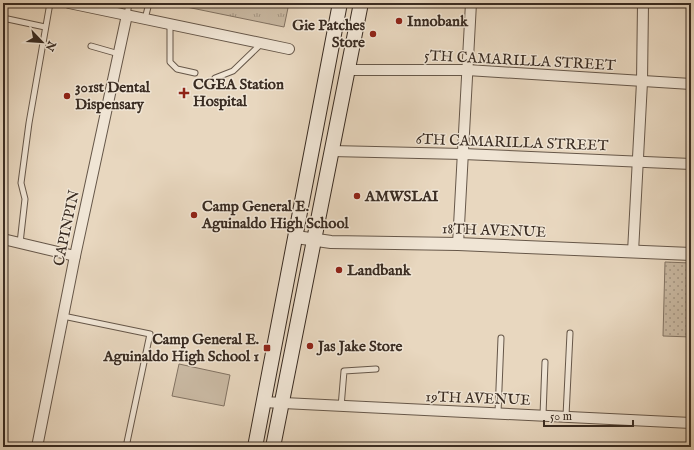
<svg xmlns="http://www.w3.org/2000/svg" width="694" height="450" viewBox="0 0 694 450" font-family="'IM FELL English',serif">
  <style>
    .grass { fill: url(#grass-dots); stroke: #827363 }
    .park { fill: url(#park-tufts); stroke: #827363 }
    .pitch { fill: #cabaa4; stroke: #827363 }
    .lines { fill: none; stroke-linecap: round; stroke-linejoin: round }
    .service-casing { stroke: #665749; stroke-width: 7 }
    .minor-casing { stroke: #665749; stroke-width: 12 }
    .tertiary-casing { stroke: #665749; stroke-width: 14 }
    .secondary-casing { stroke: #3a2c22; stroke-width: 16 }
    .service { stroke: #f0e5d5; stroke-width: 5 }
    .minor { stroke: #f0e5d5; stroke-width: 10 }
    .tertiary { stroke: #f0e5d5; stroke-width: 12 }
    .secondary { stroke: #f0e5d5; stroke-width: 14 }
    .poi-dot { fill: #8f2418; stroke: #f0e5d5; stroke-width: 1.5 }
    .labels { text-anchor: middle; stroke-width: 3; stroke-linejoin: round; paint-order: stroke }
    .poi-label { font-size: 15px; font-weight: bold; fill: #3a2c22; stroke: #f0e5d5; text-anchor: start }
    .street-label { font-size: 15px; fill: #3a2c22; stroke: #f0e5d5 }
  </style>
  <defs>
    <pattern id="grass-dots" width="8" height="8" patternUnits="userSpaceOnUse"><rect width="8" height="8" fill="#cabaa4"/><path d="M2 2h.1M6 6h.1" fill="none" stroke="#a59785" stroke-width="1.8" stroke-linecap="round"/></pattern>
    <pattern id="park-tufts" width="24" height="20" patternUnits="userSpaceOnUse"><rect width="24" height="20" fill="#cabaa4"/><path d="M3 7l-1-3M5 7V3M7 7l1-3M15 17l-1-3M17 17v-4M19 17l1-3" fill="none" stroke="#a59785"/></pattern>
  </defs>
  <rect width="100%" height="100%" fill="#e8d7bf"/>
  <filter id="stains"><feTurbulence type="fractalNoise" baseFrequency=".005" numOctaves="4"/><feColorMatrix values="0 0 0 0 .2 0 0 0 0 .09 0 0 0 0 .02 0 0 0 .5 -.17"/></filter>
  <radialGradient id="worn" r=".72"><stop offset=".6" stop-color="#630" stop-opacity="0"/><stop offset="1" stop-color="#630" stop-opacity=".3"/></radialGradient>
  <!-- grass -->
  <polygon class="grass" points="665,262 691,263 691,337 663,336"/>
  <!-- park -->
  <polygon class="park" points="167,3 289,3 284,27"/>
  <!-- pitch -->
  <polygon class="pitch" points="179,364 230,375 224,406 172,396"/>
  <g class="lines">
    <defs>
      <g id="service">
        <polyline points="127,15 129,3"/>
        <polyline points="3,18 45,27"/>
        <polyline points="145,19 149,3"/>
        <polyline points="170,24 170,62 177,69 195,73"/>
        <polyline points="91,46 119,54"/>
        <polyline points="215,78 233,71 261,44"/>
        <polyline points="20,243 25,199 21,183 29,123 50,3"/>
        <polyline points="63,316 150,334 126,447"/>
        <polyline points="341,407 344,371 376,369"/>
        <polyline points="498,413 501,338"/>
        <polyline points="543,415 545,362"/>
        <polyline points="566,416 570,333"/>
      </g>
      <g id="minor">
        <polyline points="69,3 289,49"/>
        <polyline points="347,70 467,70 691,84"/>
        <polyline points="331,151 463,154 691,164"/>
        <polyline points="3,239 75,256"/>
        <polyline points="458,244 471,3"/>
        <polyline points="633,252 642,82 643,3"/>
        <polyline points="263,402 691,423"/>
        <polyline points="37,447 75,256 127,15"/>
      </g>
      <polyline id="tertiary" points="296,237 331,242 458,244 691,254"/>
      <g id="secondary">
        <polyline points="255,447 340,3"/>
        <polyline points="273,447 361,3"/>
      </g>
    </defs>
    <!-- service casing -->
    <use href="#service" class="service-casing"/>
    <!-- minor casing -->
    <use href="#minor" class="minor-casing"/>
    <!-- tertiary casing -->
    <use href="#tertiary" class="tertiary-casing"/>
    <!-- secondary casing -->
    <use href="#secondary" class="secondary-casing"/>
    <!-- service -->
    <use href="#service" class="service"/>
    <!-- minor -->
    <use href="#minor" class="minor"/>
    <!-- tertiary -->
    <use href="#tertiary" class="tertiary"/>
    <!-- secondary -->
    <use href="#secondary" class="secondary"/>
  </g>
  <!-- markers -->
  <g class="poi-dot">
    <circle cx="399" cy="21" r="4"/>
    <circle cx="373" cy="34" r="4"/>
    <path d="M182 87h4v4h4v4h-4v4h-4v-4h-4v-4h4z"/>
    <circle cx="67" cy="96" r="4"/>
    <circle cx="357" cy="196" r="4"/>
    <circle cx="194" cy="215" r="4"/>
    <circle cx="339" cy="270" r="4"/>
    <circle cx="310" cy="346" r="4"/>
    <rect x="263" y="344" width="8" height="8" rx="2"/>
  </g>
  <g class="labels">
    <!-- poi labels -->
    <g class="poi-label">
      <text x="407" y="26">Innobank</text>
      <text x="365" y="30" text-anchor="end">Gie Patches<tspan x="365" dy="17">Store</tspan></text>
      <text x="193" y="89">CGEA Station<tspan x="193" dy="17">Hospital</tspan></text>
      <text x="75" y="92">301st Dental<tspan x="75" dy="17">Dispensary</tspan></text>
      <text x="365" y="201">AMWSLAI</text>
      <text x="202" y="211">Camp General E.<tspan x="202" dy="17">Aguinaldo High School</tspan></text>
      <text x="347" y="275">Landbank</text>
      <text x="259" y="344" text-anchor="end">Camp General E.<tspan x="259" dy="17">Aguinaldo High School 1</tspan></text>
      <text x="318" y="351">Jas Jake Store</text>
    </g>
    <!-- street labels -->
    <g class="street-label">
      <text transform="translate(520 60) rotate(3)" y="5">5TH CAMARILLA STREET</text>
      <text transform="translate(512 142) rotate(2)" y="5">6TH CAMARILLA STREET</text>
      <text transform="translate(66 228) rotate(-78)" y="5">CAPINPIN</text>
      <text transform="translate(494 230) rotate(2)" y="5">18TH AVENUE</text>
      <text transform="translate(478 398) rotate(2)" y="5">19TH AVENUE</text>
    </g>
  </g>
  <!-- margin -->
  <rect width="694" height="450" fill="none" stroke="#e8d7bf" stroke-width="16"/>
  <rect x="4" y="4" width="686" height="442" fill="none" stroke="#3a2c22" stroke-width="2"/>
  <rect x="8" y="8" width="678" height="434" fill="none" stroke="#3a2c22"/>
  <!-- north arrow -->
  <g transform="translate(42 42) rotate(115)" stroke="#f0e5d5" stroke-width="3" paint-order="stroke">
  <path d="M0-3L7 15L0 10L-7 15Z" fill="#3a2c22"/>
  <text y="-6" font-size="11" font-weight="bold" text-anchor="middle" fill="#3a2c22">N</text>
  </g>
  <!-- scale -->
  <path d="M544 420v6h89v-6" fill="none" stroke="#3a2c22" stroke-width="2"/>
  <text x="550" y="420" font-size="12" fill="#3a2c22" stroke="#f0e5d5" stroke-width="3" paint-order="stroke">50 m</text>
  <rect width="100%" height="100%" filter="url(#stains)"/>
  <rect width="100%" height="100%" fill="url(#worn)"/>
</svg>
